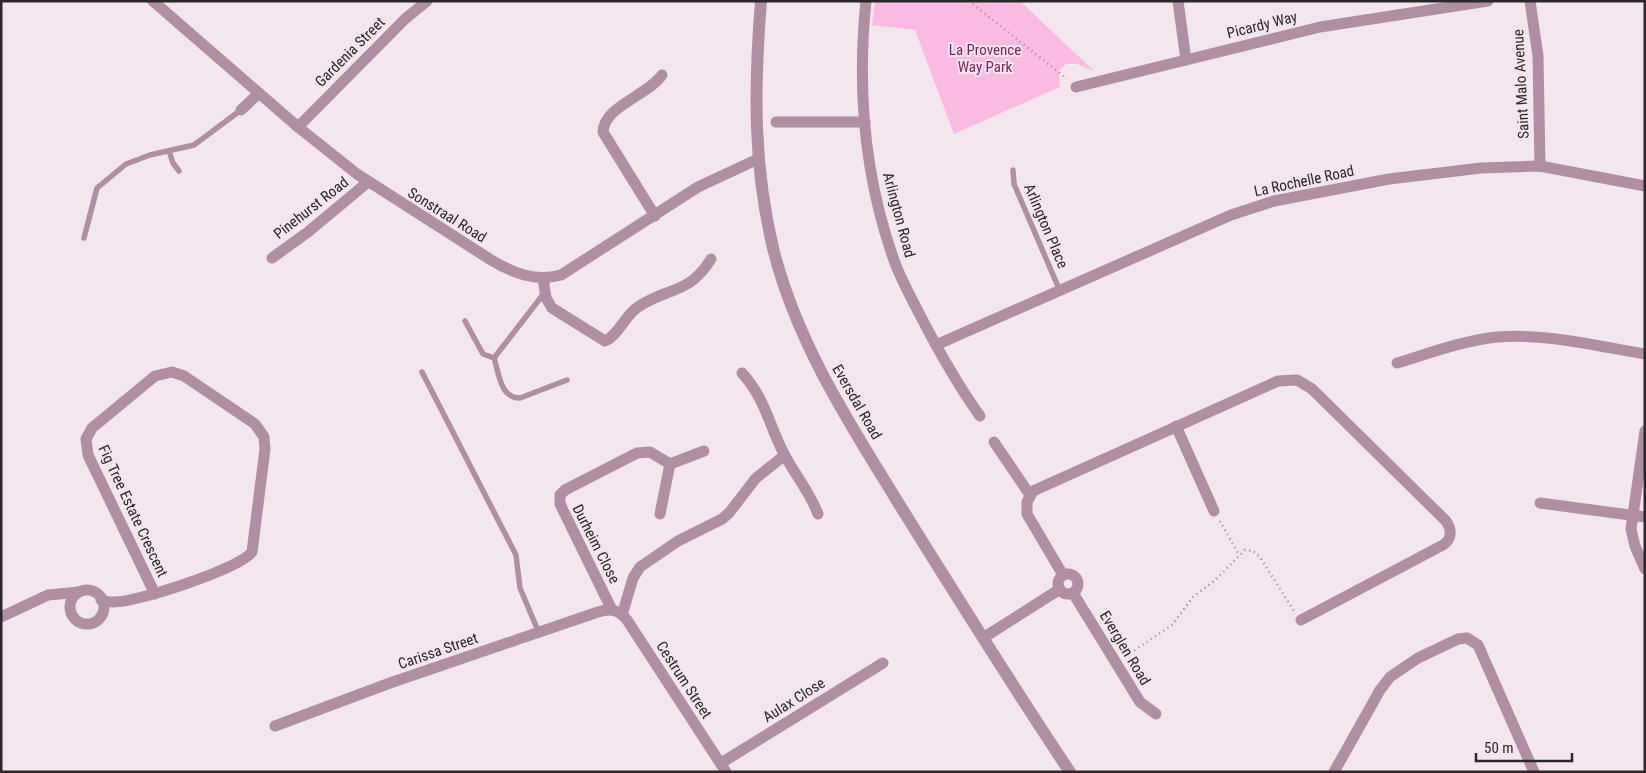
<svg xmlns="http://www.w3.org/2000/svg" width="1646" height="773" viewBox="0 0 1646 773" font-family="'Roboto Condensed',sans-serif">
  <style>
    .green { fill: #fabae1 }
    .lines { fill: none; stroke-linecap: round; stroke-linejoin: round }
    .path { stroke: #968c92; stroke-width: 2.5; stroke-dasharray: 1 4; stroke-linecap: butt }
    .service { stroke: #b08fa2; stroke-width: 5.5 }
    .minor { stroke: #b08fa2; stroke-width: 11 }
    .tertiary { stroke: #b08fa2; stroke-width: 12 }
    .labels { text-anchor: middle; stroke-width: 4; stroke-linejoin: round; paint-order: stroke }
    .street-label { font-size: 15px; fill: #2c272a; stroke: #f4e6ee }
    .park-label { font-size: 15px; fill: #7a2460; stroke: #f4e6ee }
  </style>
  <rect width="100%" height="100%" fill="#f4e6ee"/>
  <!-- green -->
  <polygon class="green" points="875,1 1020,1 1094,71 1077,64 1066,64 1059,71 1060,87 954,134 915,30 872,25"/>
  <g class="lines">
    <!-- path -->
    <g class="path">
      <polyline points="969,1 1067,79"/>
      <polyline points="1220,521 1239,555"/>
      <polyline points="1126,656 1172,625 1193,597 1214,581 1245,550 1253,551 1260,557 1294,611"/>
    </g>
    <!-- service -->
    <g class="service">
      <polyline points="169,151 173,163 179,171"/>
      <polyline points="1013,170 1014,184 1060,291"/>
      <polyline points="84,238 97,188 126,164 150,155 194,145 241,110"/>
      <path d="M545 292 494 358C499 373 500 398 520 398L567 380"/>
      <polyline points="465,321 483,354 494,358"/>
      <polyline points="422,372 516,555 520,588 539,633"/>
    </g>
    <!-- minor -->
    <g class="minor">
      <path d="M153 1 298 127 357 174 491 260C513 273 535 282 561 275L698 187 758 159"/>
      <path d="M866 1C857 89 865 180 895 263 902 281 911 298 920 315 938 350 957 384 980 416"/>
      <polyline points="1178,1 1186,60"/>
      <polyline points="1530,1 1538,56 1540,166"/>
      <polyline points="1076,87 1320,27 1488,1"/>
      <polyline points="241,110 259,93"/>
      <polyline points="776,122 865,122"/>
      <polyline points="298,127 405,19 427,1"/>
      <path d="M655 216 603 132C604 106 647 96 662 75"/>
      <polyline points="272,258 308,232 368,182"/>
      <path d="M543 278 546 298 552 308 605 341C619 335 625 315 638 307 667 287 689 295 711 259"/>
      <polyline points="936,345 1231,215 1274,201 1389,179 1481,168 1540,166 1645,186"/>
      <path d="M1397 363C1430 353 1462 341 1497 337 1546 333 1596 346 1645 354"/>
      <path d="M742 373C765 398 769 425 784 454 795 475 810 492 818 514"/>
      <polyline points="1176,426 1214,511"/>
      <polyline points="1645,431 1631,529 1635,546 1645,569"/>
      <polyline points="994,442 1030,495"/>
      <polyline points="670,464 704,451"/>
      <polyline points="1540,503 1645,517"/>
      <circle cx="1068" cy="584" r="10"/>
      <path d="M1063 575 1027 514V502L1033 491 1278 381 1297 380 1312 389 1446 521C1452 530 1452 539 1443 545L1301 620"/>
      <circle cx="87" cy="607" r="17"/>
      <polyline points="1073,593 1140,702 1156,714"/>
      <path d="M101 600C105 601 109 602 113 602 135 603 239 569 252 552L265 449 264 437 255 424 184 376 172 372 155 376 92 428 86 439 88 455 155 594"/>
      <polyline points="612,610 560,504 560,495 565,490 637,453 650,452 670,464 660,514"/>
      <polyline points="622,615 633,578 640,567 678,541 722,519 729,513 756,478 785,455"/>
      <polyline points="1,617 48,595 79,592"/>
      <polyline points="983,638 1060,589"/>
      <path d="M275 726 390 683 598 612C611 608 619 610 627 620L726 772"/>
      <polyline points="721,763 883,663"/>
      <polyline points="1334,772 1380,690 1390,677 1418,658 1458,639 1467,638 1478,645 1534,772"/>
    </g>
    <!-- tertiary -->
    <path class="tertiary" d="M761 1C754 88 753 167 774 252 798 345 850 424 899 504 955 594 1011 684 1070 772"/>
  </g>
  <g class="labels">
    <!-- street labels -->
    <g class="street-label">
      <text transform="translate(1262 25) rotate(-14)" y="5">Picardy Way</text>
      <text transform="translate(350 52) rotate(-45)" y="5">Gardenia Street</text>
      <text transform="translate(1521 84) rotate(-93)" y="5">Saint Malo Avenue</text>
      <text transform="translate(1304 181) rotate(-12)" y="5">La Rochelle Road</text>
      <text transform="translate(311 208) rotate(-38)" y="5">Pinehurst Road</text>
      <text transform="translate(447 215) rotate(32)" y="5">Sonstraal Road</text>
      <text transform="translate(899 215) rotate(75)" y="5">Arlington Road</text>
      <text transform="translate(1046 226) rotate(67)" y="5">Arlington Place</text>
      <text transform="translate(857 402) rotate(60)" y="5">Eversdal Road</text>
      <text transform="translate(133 511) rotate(65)" y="5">Fig Tree Estate Crescent</text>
      <text transform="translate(596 544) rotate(63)" y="5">Durheim Close</text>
      <text transform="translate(1125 648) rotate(59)" y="5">Everglen Road</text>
      <text transform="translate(438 651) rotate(-19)" y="5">Carissa Street</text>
      <text transform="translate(684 680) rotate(57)" y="5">Cestrum Street</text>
      <text transform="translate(794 700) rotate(-32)" y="5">Aulax Close</text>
    </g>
    <!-- park labels -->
    <g class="park-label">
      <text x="985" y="55">La Provence<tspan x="985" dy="17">Way Park</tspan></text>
    </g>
  </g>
  <!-- border -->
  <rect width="1646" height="773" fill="none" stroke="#2c272a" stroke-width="5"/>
  <!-- scale -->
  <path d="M1476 753v8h96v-8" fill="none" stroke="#2c272a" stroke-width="2.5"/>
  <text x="1484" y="753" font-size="15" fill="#2c272a" stroke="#f4e6ee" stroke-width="4" paint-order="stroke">50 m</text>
</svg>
